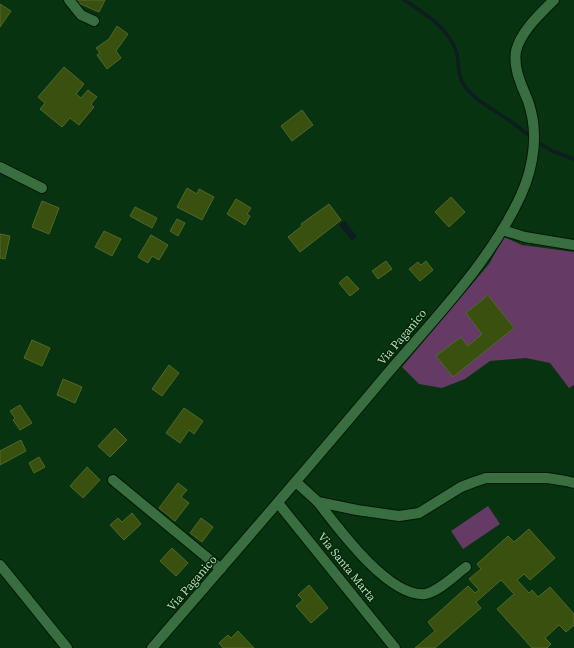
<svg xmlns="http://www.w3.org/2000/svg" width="574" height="648" viewBox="0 0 574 648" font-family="'Source Serif 4',serif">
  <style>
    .green { fill: #653a64 }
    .water { fill: #0d1d20 }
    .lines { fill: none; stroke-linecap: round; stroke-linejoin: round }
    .stream { stroke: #0d1d20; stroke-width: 3.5 }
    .building { fill: #39500e; stroke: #50692a }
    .minor-casing { stroke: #001803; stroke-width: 12 }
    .minor { stroke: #386e40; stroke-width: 10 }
    .labels { text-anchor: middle; stroke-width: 3; stroke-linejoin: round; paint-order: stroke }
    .street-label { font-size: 12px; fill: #bedac0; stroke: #002807 }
  </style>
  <rect width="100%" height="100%" fill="#073311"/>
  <!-- green -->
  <g class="green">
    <polygon points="504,237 522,245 574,252 574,385 569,388 550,363 526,358 490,361 465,379 442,388 419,384 402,367 489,264"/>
    <polygon points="488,506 500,524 463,549 451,531"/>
  </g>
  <!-- water -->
  <polygon class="water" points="345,221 357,237 352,241 339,225"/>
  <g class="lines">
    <!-- stream -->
    <g class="stream">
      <path d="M404 0C425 13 450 29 457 54 459 66 458 77 465 87 475 100 491 108 504 117 514 123 522 130 531 137"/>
      <polyline points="536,141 552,151 574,159"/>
    </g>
  </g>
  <!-- building -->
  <g class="building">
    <polygon points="77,0 105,0 99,12 76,2"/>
    <polygon points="0,4 11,11 0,27"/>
    <polygon points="117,26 128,34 116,51 121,58 107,69 97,55 100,53 96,48 109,39"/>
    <polygon points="64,67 84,84 76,94 81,98 88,90 97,97 91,104 94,107 79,125 70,118 62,127 40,109 45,103 38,97"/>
    <polygon points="302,110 313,125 292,141 281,126"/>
    <polygon points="187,188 197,194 199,189 214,197 202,220 177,207"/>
    <polygon points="451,197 465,212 449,227 435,212"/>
    <polygon points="236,199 251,208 247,214 250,216 245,225 227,214"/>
    <polygon points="42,201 59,208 49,234 32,227"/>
    <polygon points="329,204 341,220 300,252 288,237 302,226 301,224"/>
    <polygon points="135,207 157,218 152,228 130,216"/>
    <polygon points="177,219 185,223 178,236 170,231"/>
    <polygon points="104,231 121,239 112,256 95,247"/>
    <polygon points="0,234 10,236 5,259 0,258"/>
    <polygon points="151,235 168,245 159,260 152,256 148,263 138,257"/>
    <polygon points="386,261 392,269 378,279 372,271"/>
    <polygon points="426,261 433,270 420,281 409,269 418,262 421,265"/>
    <polygon points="347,276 359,289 350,296 339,283"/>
    <polygon points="488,295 514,328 453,377 436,356 461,337 468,346 482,334 466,313"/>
    <polygon points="32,340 50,348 42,366 24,358"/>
    <polygon points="169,365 179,373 162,396 152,389"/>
    <polygon points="63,379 82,387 75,403 57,395"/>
    <polygon points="20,405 32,423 20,430 13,420 15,418 10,411"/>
    <polygon points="184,408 203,421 194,434 189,430 180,443 166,433"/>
    <polygon points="115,428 127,440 110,457 98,446"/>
    <polygon points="21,440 26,451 0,465 0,451"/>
    <polygon points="39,457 45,467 34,473 29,463"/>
    <polygon points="87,467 100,480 83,498 70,486"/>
    <polygon points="178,483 187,490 181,497 189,503 175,521 159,508"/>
    <polygon points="132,513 141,524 124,540 110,525 118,518 122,522"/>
    <polygon points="201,518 213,527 202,542 190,533"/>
    <polygon points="529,529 555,558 530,580 524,574 517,580 529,593 532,590 538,597 550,587 574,614 574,625 566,632 559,625 545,638 551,644 547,648 532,648 497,609 514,594 501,580 476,602 481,608 435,648 415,648 435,631 428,622 468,586 475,593 479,590 469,579 481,569 477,564 508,536 514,542"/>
    <polygon points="172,548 188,563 176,576 160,561"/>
    <polygon points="309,585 328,608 311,623 296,606 303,600 298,595"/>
    <polygon points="238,631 254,648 223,648 219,643 228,635 231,638"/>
  </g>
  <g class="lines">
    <defs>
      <g id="minor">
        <polyline points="69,0 81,15 94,21"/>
        <polyline points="0,167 42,188"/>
        <polyline points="502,230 525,237 574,245"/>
        <polyline points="113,480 221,569"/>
        <polyline points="296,482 318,502 357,510 399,516 419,513 461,487 474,482 486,478 547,478 566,481 574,483"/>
        <path d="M318 502C338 528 389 598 425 594 438 592 455 575 466 567"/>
        <polyline points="278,503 395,648"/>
        <polyline points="0,565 67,648"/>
        <path d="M152 648C231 557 310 466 387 374 434 319 491 261 521 195 534 166 539 132 528 101 522 86 513 69 516 51 521 31 540 14 554 0"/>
      </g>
    </defs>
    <!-- minor casing -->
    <use href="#minor" class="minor-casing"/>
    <!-- minor -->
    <use href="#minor" class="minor"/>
  </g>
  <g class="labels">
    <!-- street labels -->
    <g class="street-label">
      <text transform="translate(402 337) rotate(-50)" y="4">Via Paganico</text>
      <text transform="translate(347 567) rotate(51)" y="4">Via Santa Marta</text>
      <text transform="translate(192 583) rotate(-49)" y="4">Via Paganico</text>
    </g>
  </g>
</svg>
